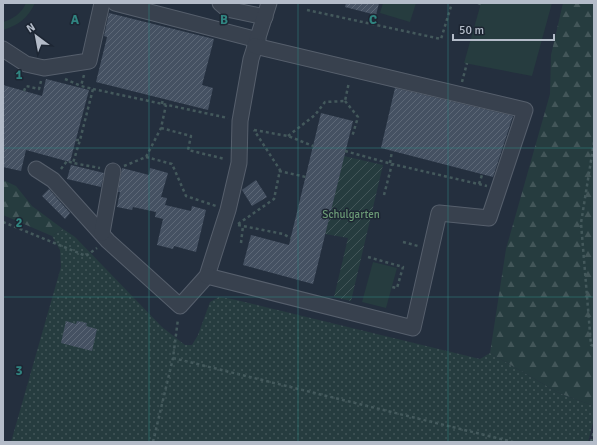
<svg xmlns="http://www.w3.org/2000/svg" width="597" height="445" viewBox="0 0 597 445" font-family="Signika,sans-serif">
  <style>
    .grass { fill: url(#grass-dots) }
    .forest { fill: url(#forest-firs) }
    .garden { fill: url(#garden-furrows) }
    .pitch { fill: #263c3f }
    .building { fill: url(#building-hatch) }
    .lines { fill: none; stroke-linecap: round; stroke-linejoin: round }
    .minor-casing { stroke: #565f6c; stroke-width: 17 }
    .path { stroke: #44595c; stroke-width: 2.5; stroke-dasharray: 3 3; stroke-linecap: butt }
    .minor { stroke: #38414e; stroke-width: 15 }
    .grid { fill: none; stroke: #308480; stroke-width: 1; stroke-opacity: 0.55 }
    .labels { text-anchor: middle; stroke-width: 3; stroke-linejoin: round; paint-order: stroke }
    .park-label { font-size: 11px; fill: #6b9a76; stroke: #1d2633 }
    .grid-label { font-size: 13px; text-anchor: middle; font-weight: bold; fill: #308480; stroke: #1d2633; stroke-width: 3; stroke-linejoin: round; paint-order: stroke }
  </style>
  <defs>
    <pattern id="grass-dots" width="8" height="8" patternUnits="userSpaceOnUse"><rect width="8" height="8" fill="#263c3f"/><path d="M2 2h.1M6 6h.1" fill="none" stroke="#435659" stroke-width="1.8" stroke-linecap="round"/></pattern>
    <pattern id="forest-firs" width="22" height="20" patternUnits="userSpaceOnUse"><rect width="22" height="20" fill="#263c3f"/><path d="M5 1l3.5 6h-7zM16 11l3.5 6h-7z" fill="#435659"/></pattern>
    <pattern id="garden-furrows" width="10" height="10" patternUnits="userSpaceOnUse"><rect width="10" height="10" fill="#263c3f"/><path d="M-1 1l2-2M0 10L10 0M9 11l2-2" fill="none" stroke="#435659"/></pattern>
    <pattern id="building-hatch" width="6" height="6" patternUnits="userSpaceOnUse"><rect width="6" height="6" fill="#455162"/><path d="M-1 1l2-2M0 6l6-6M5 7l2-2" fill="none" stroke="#5d6877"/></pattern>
  </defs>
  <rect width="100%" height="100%" fill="#242f3e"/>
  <!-- grass -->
  <polygon class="grass" points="63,229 75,237 162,327 185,345 192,345 198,335 210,302 219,297 232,299 480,359 490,353 559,393 594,406 594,419 588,442 11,442 61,267 60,250 52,236"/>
  <!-- forest -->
  <g class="forest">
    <polygon points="563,3 594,3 594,406 559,393 490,353 506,249 550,94 551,55"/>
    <polygon points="3,180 16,186 32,206 63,229 52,236 3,215"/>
  </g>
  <!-- garden -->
  <polygon class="garden" points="344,156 383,165 351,301 334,297 348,238 325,234"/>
  <!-- pitch -->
  <g class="pitch">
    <path d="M26 3H35C28 18 19 25 3 30V22C13 19 22 13 26 3Z"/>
    <polygon points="383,3 416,3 410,22 380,13"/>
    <polygon points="481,3 552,3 532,76 464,63"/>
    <polygon points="373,262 397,268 386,308 362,302"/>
  </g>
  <!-- building -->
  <g class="building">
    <polygon points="346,3 379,3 376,15 345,7"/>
    <polygon points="109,13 214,39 202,85 213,88 208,110 96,82 107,37 104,36"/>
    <polygon points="46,79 89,90 70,162 26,150 21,171 3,167 3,85 42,96"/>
    <polygon points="395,88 513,116 493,177 381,148"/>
    <polygon points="321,113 353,121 313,284 243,265 251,235 289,245"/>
    <polygon points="71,165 104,173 101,187 67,179"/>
    <polygon points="122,168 149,175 150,168 168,173 161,197 167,198 165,205 191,211 192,206 206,210 196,252 174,246 173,249 157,245 163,219 155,217 156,212 133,207 132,210 117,207 120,192 118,192"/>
    <polygon points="256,180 267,197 252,206 242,190"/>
    <polygon points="49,189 70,213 65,219 42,196"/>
    <polygon points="66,321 76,324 77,321 87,323 86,326 97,329 92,351 61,343"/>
  </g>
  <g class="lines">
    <defs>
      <g id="minor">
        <polyline points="115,3 258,40"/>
        <polyline points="220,3 227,9 265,17"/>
        <polyline points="3,49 26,64 44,68 89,61 102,3"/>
        <polyline points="36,169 53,180 108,241 180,306 207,276 228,210 239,163 240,121 251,59 269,3"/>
        <polyline points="102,233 113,171"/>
        <polyline points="207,276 413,328 439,213 489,218 525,110 255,46"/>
      </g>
    </defs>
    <!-- minor casing -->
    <use href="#minor" class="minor-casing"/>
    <!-- path -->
    <g class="path">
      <polyline points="478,3 481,4"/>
      <polyline points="307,10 441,39 452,3"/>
      <polyline points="84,75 81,86 93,89 80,140 73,163 100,168"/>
      <polyline points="65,79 81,86"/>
      <polyline points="462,82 467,63"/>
      <polyline points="93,89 228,118"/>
      <polyline points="24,91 26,86 39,89 41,81"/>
      <polyline points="345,101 358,117 352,137"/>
      <polyline points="162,104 163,98"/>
      <polyline points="161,128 191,136 188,150 225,159"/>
      <polyline points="254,130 288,136 313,146"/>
      <polyline points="288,136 315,115 325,102 345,101 349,82"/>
      <polyline points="76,140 80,140"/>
      <polyline points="594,142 581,223 591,345 594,346"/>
      <polyline points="345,151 392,164 487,186"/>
      <polyline points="146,157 172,164 186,196 216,206"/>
      <polyline points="390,163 392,151"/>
      <polyline points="124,166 146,157 161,128 166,105"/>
      <polyline points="61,169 67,161 73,163"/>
      <polyline points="279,171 306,177"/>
      <polyline points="479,184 482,175"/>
      <polyline points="384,195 392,164"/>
      <polyline points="3,222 86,256 97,248"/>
      <polyline points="238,224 274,199 280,170 254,130"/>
      <polyline points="238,225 283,234 291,238"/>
      <polyline points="403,242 418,246"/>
      <polyline points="241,243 243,226"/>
      <polyline points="368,257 403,267 397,288 392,287"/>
      <polyline points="173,358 513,442"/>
      <polyline points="153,442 173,358 178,319"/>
      <polyline points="591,442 594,431"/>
    </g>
    <!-- minor -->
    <use href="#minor" class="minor"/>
  </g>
  <!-- grid -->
  <path class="grid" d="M149 3V442M298 3V442M448 3V442M3 148H594M3 297H594"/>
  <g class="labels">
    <!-- park labels -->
    <g class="park-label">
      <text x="351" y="218">Schulgarten</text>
    </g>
  </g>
  <g class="grid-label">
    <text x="75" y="24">A</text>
    <text x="224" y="24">B</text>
    <text x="373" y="24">C</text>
    <text x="19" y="79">1</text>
    <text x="19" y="227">2</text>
    <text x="19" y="375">3</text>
  </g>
  <!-- border -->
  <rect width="597" height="445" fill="none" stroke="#b4bcc9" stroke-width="8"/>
  <!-- north arrow -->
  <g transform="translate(36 36) rotate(328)" stroke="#1d2633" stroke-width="3" paint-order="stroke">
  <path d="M0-3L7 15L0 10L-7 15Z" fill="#b4bcc9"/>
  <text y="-6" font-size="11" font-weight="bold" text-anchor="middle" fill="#b4bcc9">N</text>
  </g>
  <!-- scale -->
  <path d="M453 34v6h101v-6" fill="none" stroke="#b4bcc9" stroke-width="2"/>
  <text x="459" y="34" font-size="12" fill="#b4bcc9" stroke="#1d2633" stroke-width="3" paint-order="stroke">50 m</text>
</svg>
